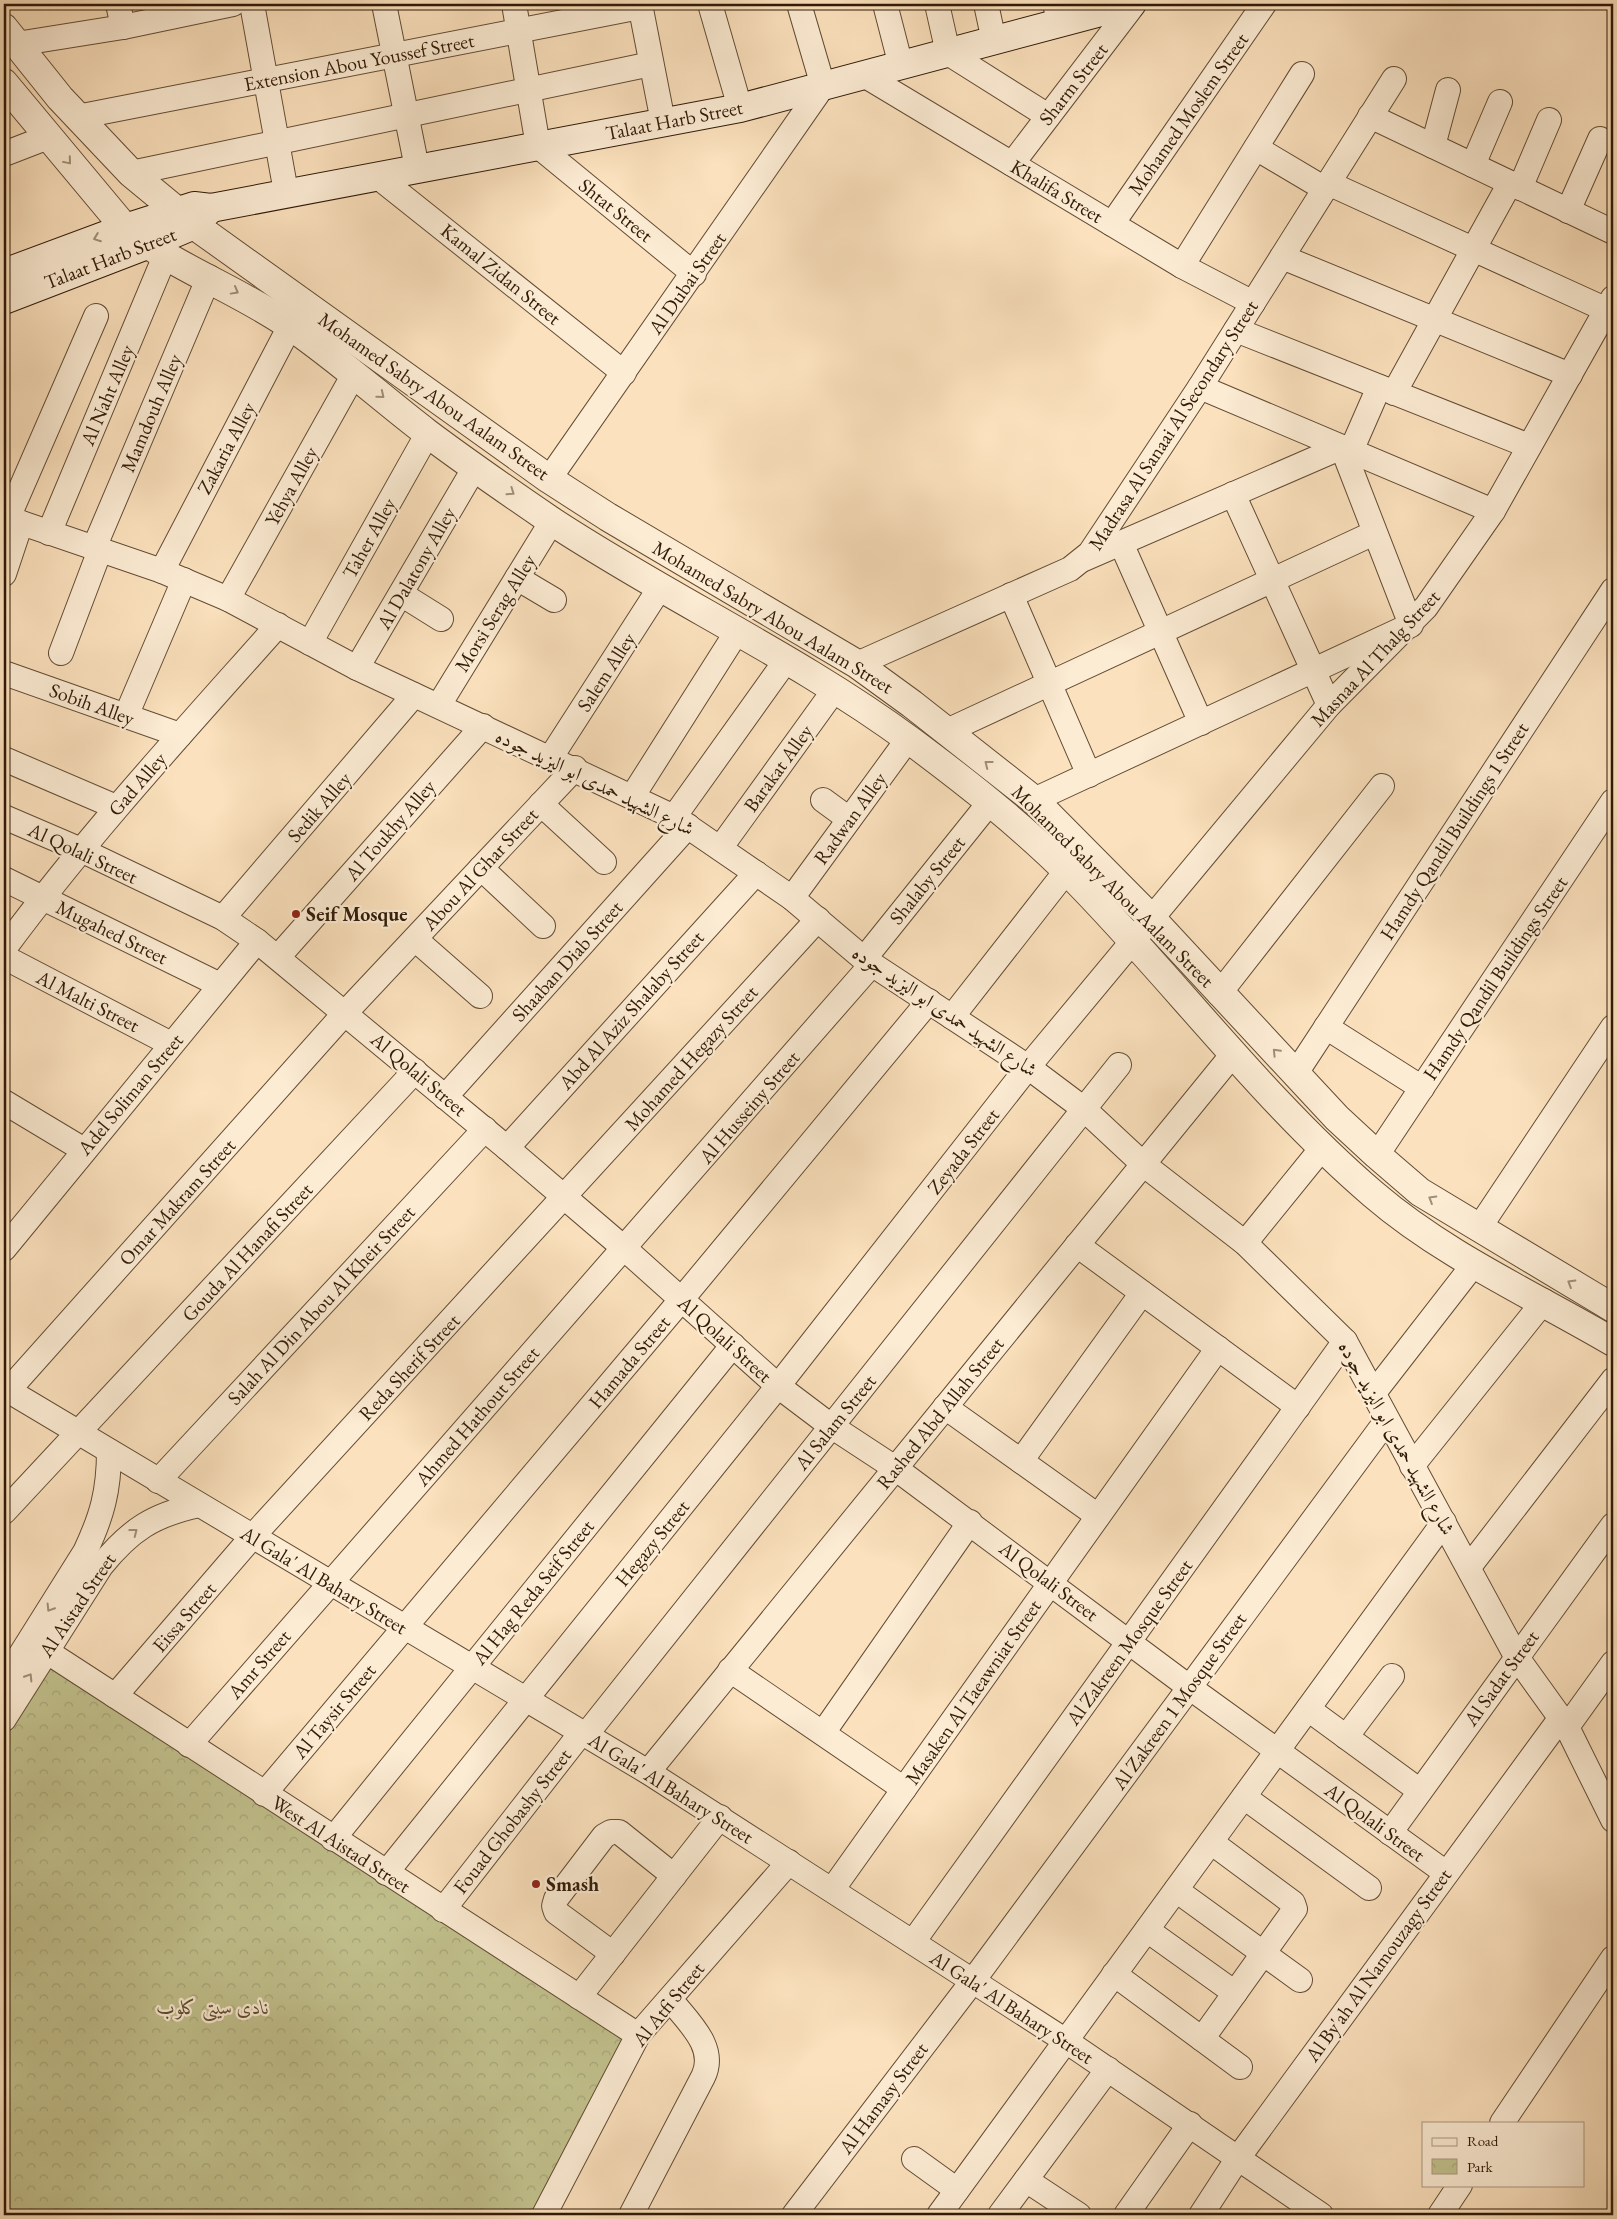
<svg xmlns="http://www.w3.org/2000/svg" width="1617" height="2219" viewBox="0 0 1617 2219" font-family="'EB Garamond',Amiri,serif">
  <style>
    .park { fill: url(#park-crowns); stroke: #796e4a }
    .lines { fill: none; stroke-linecap: round; stroke-linejoin: round }
    .minor-casing { stroke: #634c34; stroke-width: 26 }
    .tertiary-casing { stroke: #634c34; stroke-width: 30 }
    .secondary-casing { stroke: #301a07; stroke-width: 30 }
    .minor { stroke: #fcecd4; stroke-width: 24 }
    .tertiary { stroke: #fcecd4; stroke-width: 28 }
    .secondary { stroke: #fcecd4; stroke-width: 28 }
    .oneway { stroke: #a08e78 }
    .poi-dot { fill: #8f2418; stroke: #fcecd4; stroke-width: 2 }
    .labels { text-anchor: middle; stroke-width: 4.5; stroke-linejoin: round; paint-order: stroke }
    .street-label { font-size: 20px; fill: #301a07; stroke: #fcecd4 }
    .poi-label { font-size: 20px; font-weight: bold; fill: #301a07; stroke: #fcecd4; text-anchor: start }
    .park-label { font-size: 20px; font-style: italic; fill: #5c4c30; stroke: #fcecd4 }
  </style>
  <defs>
    <pattern id="park-crowns" width="20" height="18" patternUnits="userSpaceOnUse" patternTransform="scale(1.25)"><rect width="20" height="18" fill="#c2c28e"/><path d="M2 6a3 3 0 1 1 6 0M12 15a3 3 0 1 1 6 0" fill="none" stroke="#a7a679"/></pattern>
  </defs>
  <rect width="100%" height="100%" fill="#fbe1bd"/>
  <filter id="stains"><feTurbulence type="fractalNoise" baseFrequency=".004" numOctaves="4"/><feColorMatrix values="0 0 0 0 .2 0 0 0 0 .09 0 0 0 0 .02 0 0 0 .5 -.17"/></filter>
  <radialGradient id="worn" r=".72"><stop offset=".6" stop-color="#630" stop-opacity="0"/><stop offset="1" stop-color="#630" stop-opacity=".3"/></radialGradient>
  <!-- park -->
  <polygon class="park" points="46,1651 638,2035 545,2215 4,2215 4,1721"/>
  <g class="lines">
    <defs>
      <g id="minor">
        <polyline points="118,4 123,27"/>
        <polyline points="252,4 286,192"/>
        <polyline points="384,4 417,168"/>
        <polyline points="514,4 538,146 694,274"/>
        <polyline points="640,4 663,122"/>
        <polyline points="710,4 740,108"/>
        <polyline points="885,4 901,66"/>
        <polyline points="937,4 948,53 1048,116"/>
        <polyline points="986,4 994,41"/>
        <polyline points="1055,4 1060,24"/>
        <polyline points="4,46 123,27 233,4"/>
        <polyline points="864,75 1182,266 1253,303"/>
        <polyline points="1370,116 1613,232"/>
        <polyline points="77,117 640,7"/>
        <polyline points="1433,146 1448,90"/>
        <polyline points="1256,148 1325,189"/>
        <polyline points="4,154 48,137"/>
        <polyline points="1012,164 1134,4"/>
        <polyline points="1473,165 1500,102"/>
        <polyline points="131,173 651,64"/>
        <polyline points="377,176 624,373"/>
        <polyline points="1328,183 1607,310"/>
        <polyline points="1520,188 1549,120"/>
        <polyline points="1568,211 1600,139"/>
        <polyline points="1112,224 1264,4"/>
        <polyline points="1282,257 1570,375"/>
        <polyline points="1182,266 1302,74"/>
        <polyline points="1236,330 1529,446"/>
        <polyline points="1200,387 1493,511"/>
        <polyline points="1394,393 1510,183"/>
        <polyline points="1351,451 1379,387"/>
        <polyline points="549,479 823,86 799,4"/>
        <polyline points="1233,494 1329,705"/>
        <polyline points="4,517 162,571 228,599 357,668 674,817 792,898 864,959 1028,1067 1084,1109 1143,1164 1245,1243 1345,1341 1516,1656 1567,1727 1613,1820"/>
        <polyline points="8,518 96,316"/>
        <polyline points="49,533 165,256"/>
        <polyline points="1121,543 1201,723"/>
        <polyline points="94,548 209,277"/>
        <polyline points="162,571 290,326"/>
        <polyline points="4,574 21,523"/>
        <polyline points="517,578 554,600"/>
        <polyline points="401,594 441,619"/>
        <polyline points="1011,595 1089,775"/>
        <polyline points="228,599 354,374"/>
        <polyline points="310,643 428,433"/>
        <polyline points="61,653 100,550"/>
        <polyline points="857,664 1070,569 1090,553 1200,387 1394,79"/>
        <polyline points="357,668 475,467"/>
        <polyline points="4,673 180,735"/>
        <polyline points="439,705 552,521"/>
        <polyline points="126,716 184,580"/>
        <polyline points="947,731 1374,533"/>
        <polyline points="551,757 661,586"/>
        <polyline points="4,759 116,807"/>
        <polyline points="632,797 738,630"/>
        <polyline points="823,800 849,819"/>
        <polyline points="1034,800 1411,625 1342,447 1084,559"/>
        <polyline points="541,804 604,862"/>
        <polyline points="4,817 81,850 223,918 257,941 507,1148 625,1249 778,1386 831,1426 895,1468 1189,1687 1446,1873"/>
        <polyline points="674,817 787,659"/>
        <polyline points="721,847 835,689"/>
        <polyline points="481,868 543,926"/>
        <polyline points="4,879 220,985"/>
        <polyline points="792,898 908,739"/>
        <polyline points="223,918 414,695"/>
        <polyline points="415,939 480,996"/>
        <path d="M4 949C88 835 184 731 278 625"/>
        <polyline points="4,957 171,1044"/>
        <polyline points="278,957 483,726"/>
        <polyline points="864,959 990,802"/>
        <polyline points="1219,994 1382,786"/>
        <polyline points="952,1017 1067,870"/>
        <polyline points="1326,1027 1422,1088"/>
        <polyline points="1296,1073 1613,590"/>
        <polyline points="445,1097 688,826"/>
        <polyline points="4,1102 84,1150"/>
        <polyline points="507,1148 756,873"/>
        <polyline points="1377,1155 1613,801"/>
        <polyline points="1479,1228 1613,1027"/>
        <polyline points="1245,1243 1322,1148"/>
        <polyline points="1077,1245 1298,1407"/>
        <polyline points="4,1249 257,941"/>
        <polyline points="4,1388 648,1772 1066,2041 1321,2215"/>
        <polyline points="1373,1394 1474,1264"/>
        <polyline points="4,1395 345,1013 575,768"/>
        <polyline points="945,1407 1098,1516"/>
        <polyline points="1021,1461 1142,1293"/>
        <polyline points="1412,1466 1544,1301"/>
        <polyline points="158,1481 485,1129"/>
        <polyline points="4,1512 415,1071"/>
        <polyline points="1469,1567 1613,1380"/>
        <polyline points="46,1651 638,2035"/>
        <polyline points="730,1670 904,1789"/>
        <path d="M4 1681 85 1552C102 1516 109 1491 109 1451"/>
        <polyline points="115,1696 252,1537 818,919"/>
        <polyline points="1308,1709 1420,1791"/>
        <path d="M4 1719 101 1566C130 1530 153 1515 199 1505"/>
        <polyline points="1567,1727 1613,1663"/>
        <polyline points="823,1733 970,1522"/>
        <polyline points="585,1736 1119,1065"/>
        <polyline points="1346,1737 1392,1676"/>
        <polyline points="189,1745 872,964"/>
        <polyline points="648,1772 1233,1054"/>
        <polyline points="264,1794 681,1300 929,1001"/>
        <polyline points="1244,1797 1369,1888"/>
        <polyline points="1390,1833 1613,1525"/>
        <polyline points="333,1839 733,1345"/>
        <polyline points="386,1873 778,1386 1028,1067 1329,705 1426,607 1493,511 1613,298"/>
        <polyline points="832,1890 1218,1348"/>
        <polyline points="1176,1890 1300,1980"/>
        <polyline points="443,1910 581,1733"/>
        <polyline points="1147,1930 1235,1993"/>
        <polyline points="913,1942 1345,1341"/>
        <polyline points="613,1954 556,1912 554,1906 556,1899 604,1836 611,1832 619,1832 674,1876"/>
        <polyline points="1114,1974 1240,2067"/>
        <polyline points="579,1997 720,1817"/>
        <polyline points="1202,2039 1295,1909 1293,1903 1211,1842"/>
        <polyline points="1502,2123 1613,1958"/>
        <polyline points="914,2159 957,2190"/>
        <polyline points="1026,2180 1079,2215"/>
        <polyline points="544,2215 638,2035 789,1862"/>
        <path d="M631 2215 703 2077C718 2047 687 2021 670 1999"/>
        <polyline points="794,2215 972,1982 1387,1420"/>
        <polyline points="939,2215 1444,1522"/>
        <polyline points="1000,2215 1108,2069"/>
        <polyline points="1126,2215 1190,2124"/>
        <polyline points="1201,2215 1238,2158 1560,1719"/>
        <polyline points="1440,2215 1460,2185"/>
      </g>
      <g id="tertiary">
        <polyline points="4,28 60,98 131,173 194,225 549,479 608,517 857,664 912,704 1034,800 1151,918 1337,1118 1377,1155 1420,1192 1613,1308"/>
        <path d="M4 83 125 228C174 267 234 288 286 323 336 357 380 397 427 433 467 463 509 492 550 520 668 598 797 657 911 741 966 782 1021 825 1070 874 1173 978 1261 1098 1373 1194 1444 1255 1533 1295 1613 1342"/>
      </g>
      <g id="secondary">
        <polyline points="4,273 125,228 194,206 211,208 740,108 1131,4"/>
        <polyline points="4,300 147,245 194,225 211,208"/>
      </g>
    </defs>
    <!-- minor casing -->
    <use href="#minor" class="minor-casing"/>
    <!-- tertiary casing -->
    <use href="#tertiary" class="tertiary-casing"/>
    <!-- secondary casing -->
    <use href="#secondary" class="secondary-casing"/>
    <!-- minor -->
    <use href="#minor" class="minor"/>
    <!-- tertiary -->
    <use href="#tertiary" class="tertiary"/>
    <!-- secondary -->
    <use href="#secondary" class="secondary"/>
  </g>
  <!-- one-way arrows -->
  <defs><path id="oneway-chevron" d="M-2-3.5L2.5 0L-2 3.5" fill="none" stroke-width="1.6" stroke-linecap="round" stroke-linejoin="round" transform="scale(1.25)"/></defs>
  <g class="oneway">
    <use href="#oneway-chevron" transform="translate(68 161) rotate(50)"/>
    <use href="#oneway-chevron" transform="translate(97 238) rotate(159)"/>
    <use href="#oneway-chevron" transform="translate(235 291) rotate(29)"/>
    <use href="#oneway-chevron" transform="translate(381 395) rotate(39)"/>
    <use href="#oneway-chevron" transform="translate(511 492) rotate(35)"/>
    <use href="#oneway-chevron" transform="translate(988 764) rotate(-142)"/>
    <use href="#oneway-chevron" transform="translate(1276 1052) rotate(-134)"/>
    <use href="#oneway-chevron" transform="translate(1432 1199) rotate(-149)"/>
    <use href="#oneway-chevron" transform="translate(1571 1283) rotate(-149)"/>
    <use href="#oneway-chevron" transform="translate(134 1532) rotate(-38)"/>
    <use href="#oneway-chevron" transform="translate(50 1608) rotate(122)"/>
    <use href="#oneway-chevron" transform="translate(29 1677) rotate(-58)"/>
  </g>
  <!-- markers -->
  <g class="poi-dot">
    <circle cx="296" cy="914" r="5"/>
    <circle cx="536" cy="1884" r="5"/>
  </g>
  <g class="labels">
    <!-- street labels -->
    <g class="street-label">
      <text transform="translate(359 62) rotate(-11)" y="7">Extension Abou Youssef Street</text>
      <text transform="translate(1073 84) rotate(-52)" y="7">Sharm Street</text>
      <text transform="translate(1188 114) rotate(-55)" y="7">Mohamed Moslem Street</text>
      <text transform="translate(674 120) rotate(-11)" y="7">Talaat Harb Street</text>
      <text transform="translate(1057 191) rotate(31)" y="7">Khalifa Street</text>
      <text transform="translate(616 210) rotate(39)" y="7">Shtat Street</text>
      <text transform="translate(110 258) rotate(-21)" y="7">Talaat Harb Street</text>
      <text transform="translate(501 274) rotate(39)" y="7">Kamal Zidan Street</text>
      <text transform="translate(687 283) rotate(-55)" y="7">Al Dubai Street</text>
      <text transform="translate(107 395) rotate(-67)" y="7">Al Naht Alley</text>
      <text transform="translate(434 396) rotate(35)" y="7">Mohamed Sabry Abou Aalam Street</text>
      <text transform="translate(151 413) rotate(-67)" y="7">Mamdouh Alley</text>
      <text transform="translate(1173 425) rotate(-57)" y="7">Madrasa Al Sanaai Al Secondary Street</text>
      <text transform="translate(226 448) rotate(-62)" y="7">Zakaria Alley</text>
      <text transform="translate(291 486) rotate(-61)" y="7">Yehya Alley</text>
      <text transform="translate(369 538) rotate(-61)" y="7">Taher Alley</text>
      <text transform="translate(416 568) rotate(-60)" y="7">Al Dalatony Alley</text>
      <text transform="translate(495 613) rotate(-58)" y="7">Morsi Serag Alley</text>
      <text transform="translate(773 617) rotate(31)" y="7">Mohamed Sabry Abou Aalam Street</text>
      <text transform="translate(1375 658) rotate(-47)" y="7">Masnaa Al Thalg Street</text>
      <text transform="translate(606 672) rotate(-57)" y="7">Salem Alley</text>
      <text transform="translate(92 704) rotate(20)" y="7">Sobih Alley</text>
      <text transform="translate(778 768) rotate(-54)" y="7">Barakat Alley</text>
      <text transform="translate(595 782) rotate(26)" y="7">شارع الشهيد حمدى ابو اليزيد جوده</text>
      <text transform="translate(137 784) rotate(-49)" y="7">Gad Alley</text>
      <text transform="translate(319 807) rotate(-49)" y="7">Sedik Alley</text>
      <text transform="translate(850 818) rotate(-54)" y="7">Radwan Alley</text>
      <text transform="translate(390 830) rotate(-49)" y="7">Al Toukhy Alley</text>
      <text transform="translate(1454 831) rotate(-57)" y="7">Hamdy Qandil Buildings 1 Street</text>
      <text transform="translate(83 853) rotate(25)" y="7">Al Qolali Street</text>
      <text transform="translate(480 869) rotate(-47)" y="7">Abou Al Ghar Street</text>
      <text transform="translate(927 880) rotate(-51)" y="7">Shalaby Street</text>
      <text transform="translate(1113 886) rotate(45)" y="7">Mohamed Sabry Abou Aalam Street</text>
      <text transform="translate(112 932) rotate(26)" y="7">Mugahed Street</text>
      <text transform="translate(567 961) rotate(-48)" y="7">Shaaban Diab Street</text>
      <text transform="translate(1495 978) rotate(-56)" y="7">Hamdy Qandil Buildings Street</text>
      <text transform="translate(88 1001) rotate(27)" y="7">Al Malti Street</text>
      <text transform="translate(631 1010) rotate(-48)" y="7">Abd Al Aziz Shalaby Street</text>
      <text transform="translate(945 1011) rotate(34)" y="7">شارع الشهيد حمدى ابو اليزيد جوده</text>
      <text transform="translate(691 1058) rotate(-48)" y="7">Mohamed Hegazy Street</text>
      <text transform="translate(419 1074) rotate(40)" y="7">Al Qolali Street</text>
      <text transform="translate(130 1094) rotate(-50)" y="7">Adel Soliman Street</text>
      <text transform="translate(749 1107) rotate(-49)" y="7">Al Husseiny Street</text>
      <text transform="translate(963 1151) rotate(-52)" y="7">Zeyada Street</text>
      <text transform="translate(177 1202) rotate(-48)" y="7">Omar Makram Street</text>
      <text transform="translate(247 1252) rotate(-47)" y="7">Gouda Al Hanafi Street</text>
      <text transform="translate(321 1305) rotate(-47)" y="7">Salah Al Din Abou Al Kheir Street</text>
      <text transform="translate(725 1339) rotate(42)" y="7">Al Qolali Street</text>
      <text transform="translate(629 1362) rotate(-50)" y="7">Hamada Street</text>
      <text transform="translate(409 1367) rotate(-47)" y="7">Reda Sherif Street</text>
      <text transform="translate(940 1413) rotate(-51)" y="7">Rashed Abd Allah Street</text>
      <text transform="translate(477 1416) rotate(-49)" y="7">Ahmed Hathout Street</text>
      <text transform="translate(835 1422) rotate(-51)" y="7">Al Salam Street</text>
      <text transform="translate(1397 1438) rotate(61)" y="7">شارع الشهيد حمدى ابو اليزيد جوده</text>
      <text transform="translate(652 1543) rotate(-51)" y="7">Hegazy Street</text>
      <text transform="translate(324 1580) rotate(31)" y="7">Al Gala' Al Bahary Street</text>
      <text transform="translate(1049 1581) rotate(37)" y="7">Al Qolali Street</text>
      <text transform="translate(533 1592) rotate(-51)" y="7">Al Hag Reda Seif Street</text>
      <text transform="translate(77 1605) rotate(-56)" y="7">Al Aistad Street</text>
      <text transform="translate(184 1617) rotate(-49)" y="7">Eissa Street</text>
      <text transform="translate(1129 1642) rotate(-54)" y="7">Al Zakreen Mosque Street</text>
      <text transform="translate(259 1664) rotate(-49)" y="7">Amr Street</text>
      <text transform="translate(1501 1678) rotate(-54)" y="7">Al Sadat Street</text>
      <text transform="translate(973 1692) rotate(-55)" y="7">Masaken Al Taeawniat Street</text>
      <text transform="translate(1179 1701) rotate(-54)" y="7">Al Zakreen 1 Mosque Street</text>
      <text transform="translate(334 1711) rotate(-50)" y="7">Al Taysir Street</text>
      <text transform="translate(671 1788) rotate(32)" y="7">Al Gala' Al Bahary Street</text>
      <text transform="translate(512 1821) rotate(-52)" y="7">Fouad Ghobashy Street</text>
      <text transform="translate(1375 1822) rotate(36)" y="7">Al Qolali Street</text>
      <text transform="translate(341 1844) rotate(33)" y="7">West Al Aistad Street</text>
      <text transform="translate(1378 1965) rotate(-54)" y="7">Al By'ah Al Namouzagy Street</text>
      <text transform="translate(668 2004) rotate(-51)" y="7">Al Atfi Street</text>
      <text transform="translate(1012 2007) rotate(33)" y="7">Al Gala' Al Bahary Street</text>
      <text transform="translate(883 2098) rotate(-53)" y="7">Al Hamasy Street</text>
    </g>
    <!-- poi labels -->
    <g class="poi-label">
      <text x="306" y="921">Seif Mosque</text>
      <text x="546" y="1891">Smash</text>
    </g>
    <!-- park labels -->
    <g class="park-label">
      <text x="213" y="2014">نادى سيتى كلوب</text>
    </g>
  </g>
  <!-- margin -->
  <rect width="1617" height="2219" fill="none" stroke="#fbe1bd" stroke-width="20"/>
  <rect x="5" y="5" width="1607" height="2209" fill="none" stroke="#301a07" stroke-width="2.5"/>
  <rect x="10" y="10" width="1597" height="2199" fill="none" stroke="#301a07"/>
  <!-- legend -->
  <rect x="1422" y="2122" width="162" height="65" fill="#fcecd4" stroke="#aa9882"/>
  <rect x="1432" y="2138" width="25" height="8" fill="#fcecd4" stroke="#aa9882"/>
  <text x="1467" y="2146" font-size="15" fill="#301a07">Road</text>
  <rect x="1432" y="2159" width="25" height="15" fill="url(#park-crowns)" stroke="#aa9882"/>
  <text x="1467" y="2172" font-size="15" fill="#301a07">Park</text>
  <rect width="100%" height="100%" filter="url(#stains)"/>
  <rect width="100%" height="100%" fill="url(#worn)"/>
</svg>
